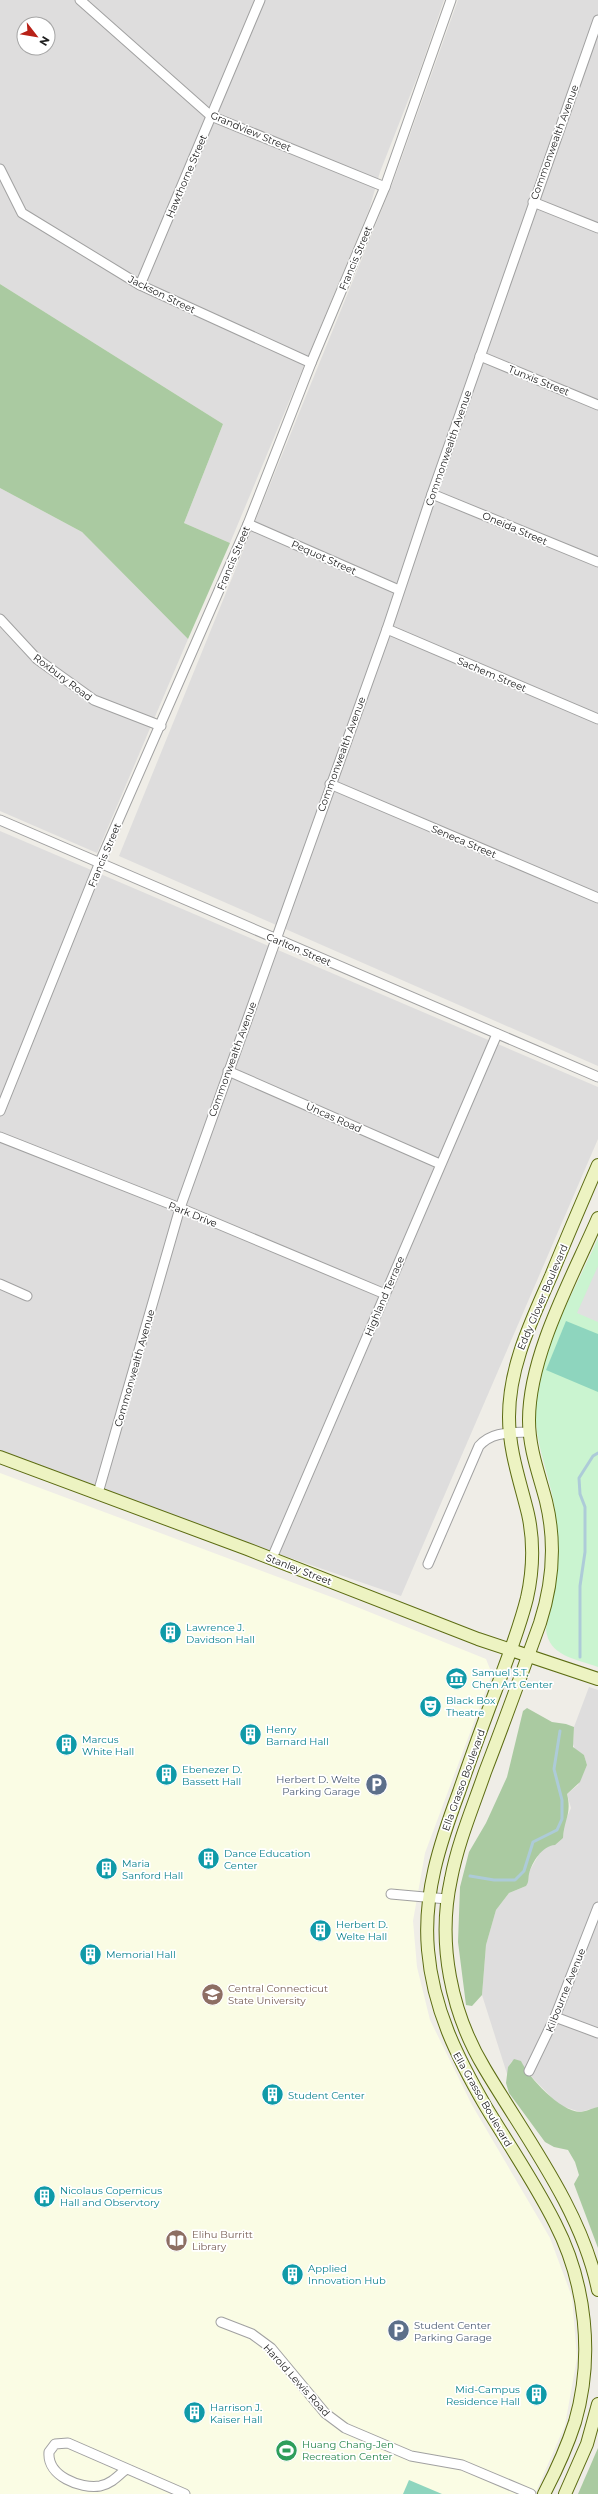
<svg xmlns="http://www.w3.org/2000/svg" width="598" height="2494" viewBox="0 0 598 2494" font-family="Montserrat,sans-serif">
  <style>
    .residential { fill: #dedddd; fill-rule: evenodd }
    .education { fill: #fafce4 }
    .forest { fill: #aacaa1 }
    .park { fill: #caf4d0 }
    .pitch { fill: #8ed5be }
    .parking { fill: #e0e0e0 }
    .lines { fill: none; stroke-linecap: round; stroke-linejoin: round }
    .stream { stroke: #adcbd8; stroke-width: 3 }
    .street-casing { stroke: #a1a1a1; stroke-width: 11 }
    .secondary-casing { stroke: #5c6c12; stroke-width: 14 }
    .street { stroke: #fff; stroke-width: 9 }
    .secondary { stroke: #edf3c2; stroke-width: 12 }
    .labels { text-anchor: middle; stroke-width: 3.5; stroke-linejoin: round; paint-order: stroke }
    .street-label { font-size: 10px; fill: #202020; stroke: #fff }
    .culture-label { font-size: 10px; fill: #0d838f; stroke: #fff; text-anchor: start }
    .service-label { font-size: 10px; fill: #4e5e75; stroke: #fff; text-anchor: end }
    .education-label { font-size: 10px; fill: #785e54; stroke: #fff; text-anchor: start }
    .leisure-label { font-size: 10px; fill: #27864d; stroke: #fff; text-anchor: start }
  </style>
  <rect width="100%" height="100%" fill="#efede7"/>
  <!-- residential -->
  <g class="residential">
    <path d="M0 0H444L420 70 380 172 369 210 230 543 184 523 223 424 0 284ZM24 24H48V48H24Z"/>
    <polygon points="458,0 598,0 598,1066 119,856 393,182"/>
    <polygon points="0,488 82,532 188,639 97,853 0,811"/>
    <polygon points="0,831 598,1087 598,1139 401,1596 0,1458"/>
    <polygon points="589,1687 598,1690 598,2107 580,2112 559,2105 525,2070 521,2061 512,2061 508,2067 508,2077 482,1995 486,1945 496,1910 509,1893 526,1886 529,1872 542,1849 563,1838 564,1824 571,1808 567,1794 578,1785 587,1765 584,1755 575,1750 573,1744 574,1727"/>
  </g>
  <!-- education -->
  <polygon class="education" points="0,1473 342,1601 486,1659 492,1674 425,1853 413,1921 417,1967 430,2020 472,2105 550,2238 572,2297 577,2358 565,2425 535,2494 0,2494"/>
  <!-- forest -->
  <g class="forest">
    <polygon points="0,284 223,424 184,523 230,543 188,639 82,532 0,488"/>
    <path d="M527 1708 552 1722 566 1724 574 1727 573 1747 584 1755 587 1765 580 1782 567 1794C572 1814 564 1819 563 1838L555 1845C542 1846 532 1862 529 1874 528 1879 529 1882 526 1886L509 1893 496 1910 486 1945 482 1995 472 2006 466 2005 458 1942 460 1887 469 1852 486 1823 507 1777 523 1711Z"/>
    <path d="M514 2059 521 2061C529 2078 560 2111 580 2112 585 2112 592 2108 598 2107V2248L574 2184 579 2175 575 2162 568 2150 554 2147 545 2142 509 2093 506 2083 508 2067Z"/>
    <polygon points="598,2448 598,2494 578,2494"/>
  </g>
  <!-- park -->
  <path class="park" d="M598 1238V1667C576 1659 548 1656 546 1629 558 1580 562 1543 552 1494 545 1463 533 1434 536 1402 541 1347 576 1288 598 1238Z"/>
  <!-- pitch -->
  <g class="pitch">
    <polygon points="566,1321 598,1334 598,1392 546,1370"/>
    <polygon points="409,2480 442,2494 403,2494"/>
  </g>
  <!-- parking -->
  <polygon class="parking" points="598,1266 598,1322 577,1313"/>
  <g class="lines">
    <!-- stream -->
    <g class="stream">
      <polyline points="580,1657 580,1586 585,1552 585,1507 580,1494 579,1478 593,1456 598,1453"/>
      <polyline points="470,1876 494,1880 515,1880 524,1871 533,1842 557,1830 562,1819 562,1800 554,1769 560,1731"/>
    </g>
    <defs>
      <g id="street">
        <polyline points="80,0 211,116 385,187"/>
        <polyline points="0,169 22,213 140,285 311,363"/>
        <polyline points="533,202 598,228"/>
        <polyline points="140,285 260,0"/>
        <polyline points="480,356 598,405"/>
        <polyline points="432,494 598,562"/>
        <polyline points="248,524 399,590"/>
        <polyline points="0,619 37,659 94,700 161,726"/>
        <polyline points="387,629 598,719"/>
        <polyline points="330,784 598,898"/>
        <polyline points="0,820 598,1077"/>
        <polyline points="228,1071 440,1164"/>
        <polyline points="0,1111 100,862 248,524 311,363 385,187 451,0"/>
        <polyline points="0,1137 180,1208 385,1294"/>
        <polyline points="0,1284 27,1296"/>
        <polyline points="98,1493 180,1208 387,629 432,494 598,20"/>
        <polyline points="272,1558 497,1034"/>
        <path d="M428 1564 479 1446C492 1431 511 1433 530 1432"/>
        <polyline points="391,1894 447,1899"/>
        <polyline points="555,2017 598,2033"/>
        <polyline points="529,2071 555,2017 598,1907"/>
        <polyline points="221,2322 252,2334 271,2348 325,2413 345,2428 411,2456 462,2465 531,2494"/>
        <path d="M126 2469C118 2476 111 2484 100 2486 80 2489 47 2476 49 2452L55 2444 68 2443 185 2494"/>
      </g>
      <g id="secondary">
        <path d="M598 1218C572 1278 529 1355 529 1420 529 1449 539 1474 546 1501 556 1542 553 1583 540 1623 522 1673 504 1723 485 1772 473 1807 458 1842 451 1879 437 1943 451 2013 485 2069 526 2138 582 2211 598 2290"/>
        <polyline points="0,1457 247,1549 478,1639 598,1679"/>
        <path d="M544 2494C556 2471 567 2447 575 2422 594 2357 586 2283 555 2223 535 2183 509 2145 486 2107 457 2057 433 2009 428 1950 423 1894 440 1843 459 1792 472 1754 486 1716 500 1679 510 1652 520 1626 527 1598 533 1571 534 1541 528 1514 520 1481 509 1451 509 1417 509 1366 531 1322 551 1276 566 1239 582 1202 598 1165"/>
        <polyline points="565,2494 587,2444 598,2404"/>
      </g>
    </defs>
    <!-- street casing -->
    <use href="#street" class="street-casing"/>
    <!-- secondary casing -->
    <use href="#secondary" class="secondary-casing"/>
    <!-- street -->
    <use href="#street" class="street"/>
    <!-- secondary -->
    <use href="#secondary" class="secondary"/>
  </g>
  <!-- icons -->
  <defs>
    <symbol id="building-disc" viewBox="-11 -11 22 22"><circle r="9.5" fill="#0f9aa8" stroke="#fff"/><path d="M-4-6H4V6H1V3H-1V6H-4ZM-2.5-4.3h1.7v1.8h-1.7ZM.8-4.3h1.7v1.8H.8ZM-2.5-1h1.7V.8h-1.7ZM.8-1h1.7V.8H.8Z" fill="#fff"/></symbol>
    <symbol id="museum-disc" viewBox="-11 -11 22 22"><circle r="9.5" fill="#0f9aa8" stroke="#fff"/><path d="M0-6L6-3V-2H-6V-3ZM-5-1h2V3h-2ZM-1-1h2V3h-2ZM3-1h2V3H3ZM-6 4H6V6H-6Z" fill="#fff"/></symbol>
    <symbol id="theatre-disc" viewBox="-11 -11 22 22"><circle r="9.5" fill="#0f9aa8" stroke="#fff"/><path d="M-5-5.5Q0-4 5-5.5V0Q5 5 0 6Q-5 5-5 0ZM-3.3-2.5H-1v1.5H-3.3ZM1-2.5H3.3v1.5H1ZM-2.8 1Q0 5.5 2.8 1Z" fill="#fff"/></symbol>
    <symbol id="parking-disc" viewBox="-11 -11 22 22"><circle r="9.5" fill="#5c6f8a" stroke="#fff"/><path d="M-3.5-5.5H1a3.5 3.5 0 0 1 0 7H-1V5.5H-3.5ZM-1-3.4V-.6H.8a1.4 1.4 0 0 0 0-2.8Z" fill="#fff"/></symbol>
    <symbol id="university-disc" viewBox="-11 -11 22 22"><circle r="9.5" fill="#8d6e63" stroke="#fff"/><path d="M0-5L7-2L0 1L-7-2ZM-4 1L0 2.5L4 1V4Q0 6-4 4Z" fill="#fff"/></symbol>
    <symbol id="library-disc" viewBox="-11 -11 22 22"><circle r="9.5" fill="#8d6e63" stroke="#fff"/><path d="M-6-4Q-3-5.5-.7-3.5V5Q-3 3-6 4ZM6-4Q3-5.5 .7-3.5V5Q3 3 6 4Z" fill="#fff"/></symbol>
    <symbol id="stadium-disc" viewBox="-11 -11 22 22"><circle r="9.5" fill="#2e9e5b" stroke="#fff"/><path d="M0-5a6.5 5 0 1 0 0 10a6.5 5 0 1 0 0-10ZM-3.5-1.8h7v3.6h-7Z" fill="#fff"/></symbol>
  </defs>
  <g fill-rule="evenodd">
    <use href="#building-disc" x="158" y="1620" width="25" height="25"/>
    <use href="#museum-disc" x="444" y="1666" width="25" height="25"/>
    <use href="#theatre-disc" x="418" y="1694" width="25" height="25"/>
    <use href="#building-disc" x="238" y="1722" width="25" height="25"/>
    <use href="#building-disc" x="54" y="1732" width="25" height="25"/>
    <use href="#building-disc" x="154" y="1762" width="25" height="25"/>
    <use href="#parking-disc" x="364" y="1772" width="25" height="25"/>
    <use href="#building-disc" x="196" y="1846" width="25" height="25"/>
    <use href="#building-disc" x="94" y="1856" width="25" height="25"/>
    <use href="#building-disc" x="308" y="1918" width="25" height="25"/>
    <use href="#building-disc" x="78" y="1942" width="25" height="25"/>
    <use href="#university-disc" x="200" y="1982" width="25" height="25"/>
    <use href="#building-disc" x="260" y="2082" width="25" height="25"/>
    <use href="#building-disc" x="32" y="2184" width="25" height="25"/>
    <use href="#library-disc" x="164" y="2228" width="25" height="25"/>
    <use href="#building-disc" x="280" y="2262" width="25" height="25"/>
    <use href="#parking-disc" x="386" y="2318" width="25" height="25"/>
    <use href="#building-disc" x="524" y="2382" width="25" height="25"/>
    <use href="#building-disc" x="182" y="2400" width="25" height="25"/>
    <use href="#stadium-disc" x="274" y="2438" width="25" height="25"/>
  </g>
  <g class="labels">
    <!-- street labels -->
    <g class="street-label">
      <text transform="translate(251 131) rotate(23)" y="4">Grandview Street</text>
      <text transform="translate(554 142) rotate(-70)" y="4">Commonwealth Avenue</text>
      <text transform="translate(186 176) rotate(-67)" y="4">Hawthorne Street</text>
      <text transform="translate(355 258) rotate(-67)" y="4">Francis Street</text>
      <text transform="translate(162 294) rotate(26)" y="4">Jackson Street</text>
      <text transform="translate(539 380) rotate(22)" y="4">Tunxis Street</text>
      <text transform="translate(448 448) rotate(-71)" y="4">Commonwealth Avenue</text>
      <text transform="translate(515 528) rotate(23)" y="4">Oneida Street</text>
      <text transform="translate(324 557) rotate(24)" y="4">Pequot Street</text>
      <text transform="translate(233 558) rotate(-67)" y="4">Francis Street</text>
      <text transform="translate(492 674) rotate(23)" y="4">Sachem Street</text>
      <text transform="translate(63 677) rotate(37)" y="4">Roxbury Road</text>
      <text transform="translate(341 754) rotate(-70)" y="4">Commonwealth Avenue</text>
      <text transform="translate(464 841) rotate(23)" y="4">Seneca Street</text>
      <text transform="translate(104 855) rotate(-67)" y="4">Francis Street</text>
      <text transform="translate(299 949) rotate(23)" y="4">Carlton Street</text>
      <text transform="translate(232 1059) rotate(-70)" y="4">Commonwealth Avenue</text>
      <text transform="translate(334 1117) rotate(24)" y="4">Uncas Road</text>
      <text transform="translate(193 1214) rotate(22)" y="4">Park Drive</text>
      <text transform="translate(384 1296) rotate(-67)" y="4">Highland Terrace</text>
      <text transform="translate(542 1297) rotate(-67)" y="4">Eddy Glover Boulevard</text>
      <text transform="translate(134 1368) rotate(-74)" y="4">Commonwealth Avenue</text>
      <text transform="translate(299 1569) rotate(21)" y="4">Stanley Street</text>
      <text transform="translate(463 1780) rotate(-70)" y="4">Ella Grasso Boulevard</text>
      <text transform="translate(565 1990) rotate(-68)" y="4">Kilbourne Avenue</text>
      <text transform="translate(483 2099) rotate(60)" y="4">Ella Grasso Boulevard</text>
      <text transform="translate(297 2380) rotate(48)" y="4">Harold Lewis Road</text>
    </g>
    <!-- culture labels -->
    <g class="culture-label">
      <text x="186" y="1631">Lawrence J.<tspan x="186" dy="12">Davidson Hall</tspan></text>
      <text x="472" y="1676">Samuel S.T.<tspan x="472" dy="12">Chen Art Center</tspan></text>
      <text x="446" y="1704">Black Box<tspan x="446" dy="12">Theatre</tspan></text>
      <text x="266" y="1733">Henry<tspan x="266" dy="12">Barnard Hall</tspan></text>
      <text x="82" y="1743">Marcus<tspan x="82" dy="12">White Hall</tspan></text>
      <text x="182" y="1773">Ebenezer D.<tspan x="182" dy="12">Bassett Hall</tspan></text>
      <text x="224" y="1857">Dance Education<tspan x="224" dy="12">Center</tspan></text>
      <text x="122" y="1867">Maria<tspan x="122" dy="12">Sanford Hall</tspan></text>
      <text x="336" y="1928">Herbert D.<tspan x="336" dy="12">Welte Hall</tspan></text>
      <text x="106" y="1958">Memorial Hall</text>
      <text x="288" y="2099">Student Center</text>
      <text x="60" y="2194">Nicolaus Copernicus<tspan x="60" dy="12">Hall and Observtory</tspan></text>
      <text x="308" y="2272">Applied<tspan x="308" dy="12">Innovation Hub</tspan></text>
      <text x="520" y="2393" text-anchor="end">Mid-Campus<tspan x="520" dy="12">Residence Hall</tspan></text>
      <text x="210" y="2411">Harrison J.<tspan x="210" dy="12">Kaiser Hall</tspan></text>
    </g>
    <!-- service labels -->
    <g class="service-label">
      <text x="360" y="1783">Herbert D. Welte<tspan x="360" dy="12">Parking Garage</tspan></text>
      <text x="414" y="2329" text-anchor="start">Student Center<tspan x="414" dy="12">Parking Garage</tspan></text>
    </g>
    <!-- education labels -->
    <g class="education-label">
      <text x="228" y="1992">Central Connecticut<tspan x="228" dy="12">State University</tspan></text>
      <text x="192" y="2238">Elihu Burritt<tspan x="192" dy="12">Library</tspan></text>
    </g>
    <!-- leisure labels -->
    <g class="leisure-label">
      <text x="302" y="2448">Huang Chang-Jen<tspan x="302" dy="12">Recreation Center</tspan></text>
    </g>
  </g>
  <!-- north arrow -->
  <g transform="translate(36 36) rotate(121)"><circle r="19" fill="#ffffff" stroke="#a6a6a6"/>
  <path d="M0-3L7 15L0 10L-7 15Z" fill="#b82117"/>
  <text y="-6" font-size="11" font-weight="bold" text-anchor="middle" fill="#202020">N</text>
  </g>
</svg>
